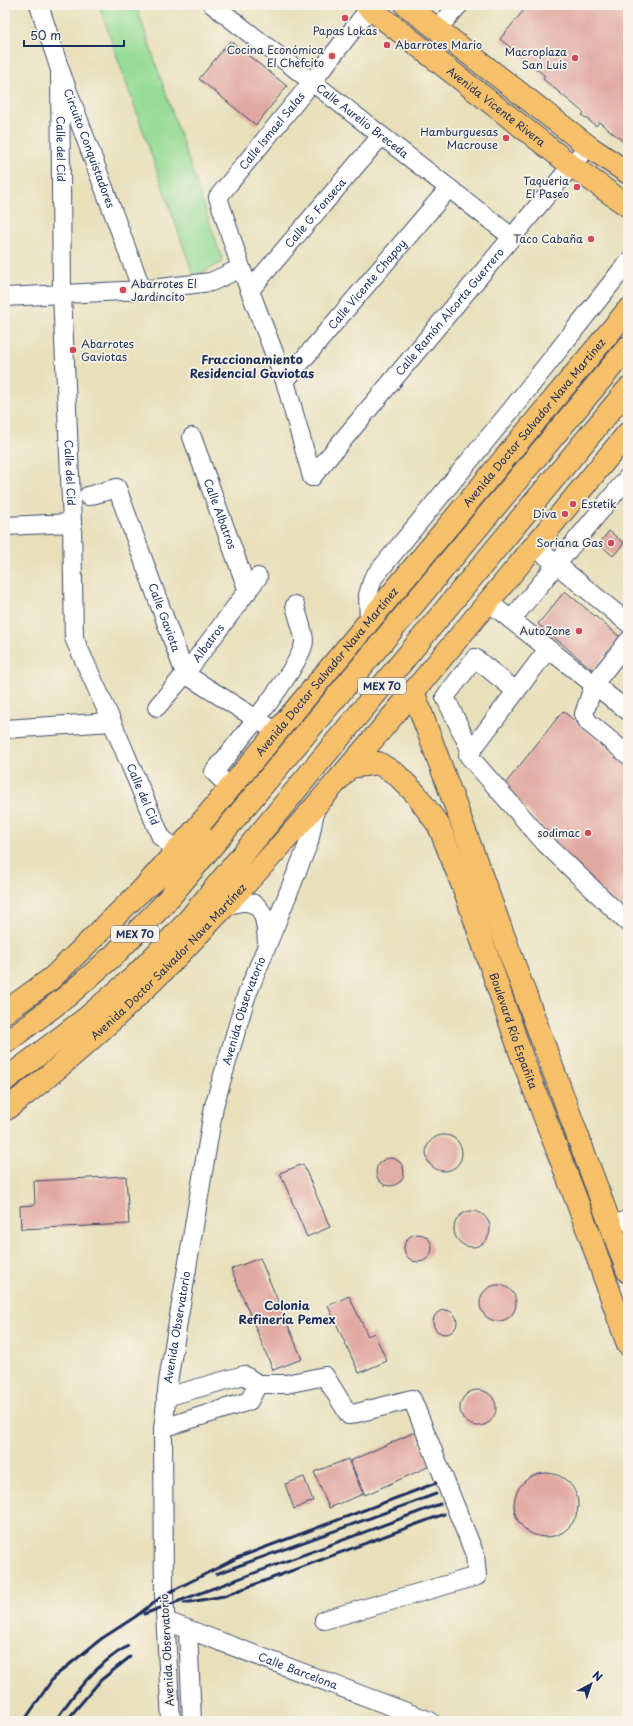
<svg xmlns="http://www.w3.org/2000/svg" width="633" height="1726" viewBox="0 0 633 1726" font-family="'Playpen Sans',sans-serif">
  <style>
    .green { fill: #97dc96; stroke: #59867a }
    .building { fill: #e1a8a1 }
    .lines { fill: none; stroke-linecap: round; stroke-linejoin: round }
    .minor-casing { stroke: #3a4a6c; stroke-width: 20 }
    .major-casing { stroke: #3a4a6c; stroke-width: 24 }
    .highway-casing { stroke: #3a4a6c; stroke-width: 24 }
    .minor { stroke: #fff; stroke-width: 18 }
    .major { stroke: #f6c06b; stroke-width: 22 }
    .highway { stroke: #f6c06b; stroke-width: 22 }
    .rail { stroke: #1b2f5e; stroke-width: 3 }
    .poi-dot { fill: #d1495b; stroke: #f7f3e8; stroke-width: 1.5 }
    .labels { text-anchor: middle; stroke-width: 3.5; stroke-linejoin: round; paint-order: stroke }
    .shield { fill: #f7f3e8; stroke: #5d6a87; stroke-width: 1 }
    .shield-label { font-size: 10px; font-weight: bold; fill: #1b2f5e }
    .poi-label { font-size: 11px; fill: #1b2f5e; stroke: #f7f3e8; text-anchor: end }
    .street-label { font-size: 11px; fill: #1b2f5e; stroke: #f7f3e8 }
    .neighbourhood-label { font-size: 12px; font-weight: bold; fill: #1b2f5e; stroke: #f7f3e8 }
  </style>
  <rect width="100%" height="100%" fill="#f7f3e8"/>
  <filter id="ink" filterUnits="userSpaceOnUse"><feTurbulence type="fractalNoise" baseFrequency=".025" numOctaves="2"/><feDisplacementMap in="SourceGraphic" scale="8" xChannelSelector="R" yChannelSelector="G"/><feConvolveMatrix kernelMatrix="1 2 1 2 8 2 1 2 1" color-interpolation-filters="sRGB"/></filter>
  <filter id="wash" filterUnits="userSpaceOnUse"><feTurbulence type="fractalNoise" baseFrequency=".012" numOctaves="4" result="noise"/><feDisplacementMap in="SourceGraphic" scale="16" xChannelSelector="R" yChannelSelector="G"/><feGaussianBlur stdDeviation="0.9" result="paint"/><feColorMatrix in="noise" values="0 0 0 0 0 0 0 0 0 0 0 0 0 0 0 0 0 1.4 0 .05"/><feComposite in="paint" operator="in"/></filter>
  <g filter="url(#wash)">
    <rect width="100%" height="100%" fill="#e8e0bb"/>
    <!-- green -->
    <polygon class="green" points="99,5 136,5 223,262 194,277"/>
    <g id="blocks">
      <!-- building -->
      <g class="building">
        <polygon points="528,5 628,5 628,145 599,122 596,126 582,115 584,113 543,79 545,76 500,39"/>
        <polygon points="230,41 287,86 256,125 199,79"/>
        <polygon points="609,531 624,543 613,556 599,544"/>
        <polygon points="565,591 620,637 593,670 538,624"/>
        <polygon points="563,711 628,765 628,913 590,883 505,784"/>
        <circle cx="444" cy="1153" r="18"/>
        <circle cx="390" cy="1172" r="14"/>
        <polygon points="303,1164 330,1227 307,1237 280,1173"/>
        <polygon points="126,1176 129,1224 21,1229 20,1206 35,1205 34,1181"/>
        <circle cx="472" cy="1229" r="18"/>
        <circle cx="418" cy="1248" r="14"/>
        <polygon points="260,1258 302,1359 273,1370 231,1269"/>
        <circle cx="498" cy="1303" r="18"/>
        <polygon points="349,1296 368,1336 374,1333 387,1361 359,1373 328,1306"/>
        <circle cx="445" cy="1322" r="12"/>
        <circle cx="478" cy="1408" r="18"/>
        <polygon points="415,1432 430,1466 365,1495 350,1461"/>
        <polygon points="348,1459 363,1494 329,1508 314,1472"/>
        <circle cx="546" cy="1505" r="32"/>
        <polygon points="304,1477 313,1501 294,1509 285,1484"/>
      </g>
    </g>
  </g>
  <g filter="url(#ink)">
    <use href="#blocks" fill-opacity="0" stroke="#3a4a6c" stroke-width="1"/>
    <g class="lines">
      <defs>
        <g id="minor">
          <path id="s1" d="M39 5 60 70 142 290"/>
          <path id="s2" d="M213 5 512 237"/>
          <polyline points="436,30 459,5"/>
          <path id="s3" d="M60 70 62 294 72 523 74 638 112 722 161 837 177 851"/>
          <path id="s4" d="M250 290 381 136"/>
          <polyline points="5,297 142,290 211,282 241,268"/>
          <path id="s5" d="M285 381 449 188"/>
          <path id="s6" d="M192 437 248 591"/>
          <path id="s7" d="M312 477 285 381 241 268 218 197 312 82 372 5"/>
          <path id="s8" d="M312 477 588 146"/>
          <path id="s9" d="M88 496 117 488 185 674 277 732"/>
          <polyline points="5,526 72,523"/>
          <polyline points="534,546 628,623"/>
          <polyline points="487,601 628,711"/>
          <polyline points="511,620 628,477"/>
          <polyline points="369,622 368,595 373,578 512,409 628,262"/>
          <polyline points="628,641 594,684 584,714 588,722 628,755"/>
          <polyline points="548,649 468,755 545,843 628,923"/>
          <path id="s10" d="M157 707 185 674 258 577"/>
          <polyline points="5,729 112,722"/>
          <polyline points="471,751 445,697 475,658 516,691"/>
          <path d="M230 788 214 772C231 751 304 663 304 641 304 631 297 615 295 605"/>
          <path d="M225 907C230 905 237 902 243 902 266 901 266 927 267 943"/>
          <polyline points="610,1225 628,1220"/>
          <polyline points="166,1397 244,1375 258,1384 286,1384 325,1376 349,1415 412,1399 475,1555 477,1576 324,1620"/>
          <polyline points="163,1428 249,1401 258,1384"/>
          <path id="s11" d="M166 1621 430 1721"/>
          <polyline points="188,1631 192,1721"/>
          <path id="s12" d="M171 1721 164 1595 163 1431 168 1382 214 1106 246 997 309 842 316 806"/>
        </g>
        <g id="major">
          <path id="s13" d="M366 5 572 166 628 206"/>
          <polyline points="406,5 588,146 628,173"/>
          <polyline points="413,691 628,1272"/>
          <path id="s14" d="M350 767 378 763 396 774 415 793 439 826 466 894 523 1060 590 1236 628 1345"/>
          <path id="s15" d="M5 1012 52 978 141 891 196 829 628 310"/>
          <path id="s16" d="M5 1110C108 1033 196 939 282 844 401 710 514 570 628 433"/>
        </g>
        <g id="highway">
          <polyline points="141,891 205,839"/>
          <polyline points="133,989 163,971"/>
          <polyline points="5,1043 66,997 114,955 163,905 628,347"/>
          <polyline points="5,1080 85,1019 135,976 185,924 628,389"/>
        </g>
      </defs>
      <!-- minor casing -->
      <use href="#minor" class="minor-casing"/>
      <!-- major casing -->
      <use href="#major" class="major-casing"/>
      <!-- highway casing -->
      <use href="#highway" class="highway-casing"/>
      <!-- minor -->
      <use href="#minor" class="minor"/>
      <!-- major -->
      <use href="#major" class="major"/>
      <!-- highway -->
      <use href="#highway" class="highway"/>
      <!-- rail -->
      <g class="rail">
        <polyline points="216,1574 436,1494"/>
        <polyline points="184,1603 224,1596 444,1514"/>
        <polyline points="144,1614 440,1504"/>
        <polyline points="24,1721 54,1677 101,1639 135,1617 164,1595 237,1558 436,1483"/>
        <path d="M55 1721C75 1692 97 1663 128 1646"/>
        <polyline points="66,1721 101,1680 130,1657"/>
      </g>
    </g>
  </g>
  <!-- markers -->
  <g class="poi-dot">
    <circle cx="345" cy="18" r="4"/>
    <circle cx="387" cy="45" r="4"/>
    <circle cx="332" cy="56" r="4"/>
    <circle cx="575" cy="58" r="4"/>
    <circle cx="506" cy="138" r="4"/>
    <circle cx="577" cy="187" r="4"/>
    <circle cx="591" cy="239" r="4"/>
    <circle cx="123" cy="290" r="4"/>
    <circle cx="73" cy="350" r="4"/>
    <circle cx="573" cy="504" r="4"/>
    <circle cx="565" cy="514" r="4"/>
    <circle cx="611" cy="543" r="4"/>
    <circle cx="579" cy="631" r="4"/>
    <circle cx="588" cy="833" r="4"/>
  </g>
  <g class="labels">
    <!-- shield labels -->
    <g class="shield">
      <rect x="358" y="678" width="48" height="16" rx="3"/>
      <rect x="111" y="926" width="48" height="16" rx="3"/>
    </g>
    <g class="shield-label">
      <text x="382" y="690">MEX 70</text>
      <text x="135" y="938">MEX 70</text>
    </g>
    <!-- poi labels -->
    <g class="poi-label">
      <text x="345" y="35" text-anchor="middle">Papas Lokas</text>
      <text x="395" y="49" text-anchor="start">Abarrotes Mario</text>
      <text x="324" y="54">Cocina Económica<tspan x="324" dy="13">El Chefcito</tspan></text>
      <text x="567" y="56">Macroplaza<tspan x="567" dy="13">San Luis</tspan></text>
      <text x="498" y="136">Hamburguesas<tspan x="498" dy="13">Macrouse</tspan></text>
      <text x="569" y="185">Taqueria<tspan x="569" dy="13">El Paseo</tspan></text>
      <text x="583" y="243">Taco Cabaña</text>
      <text x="131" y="288" text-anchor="start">Abarrotes El<tspan x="131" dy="13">Jardincito</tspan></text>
      <text x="81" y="348" text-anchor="start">Abarrotes<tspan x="81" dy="13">Gaviotas</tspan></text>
      <text x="581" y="508" text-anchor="start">Estetik</text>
      <text x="557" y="518">Diva</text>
      <text x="603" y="547">Soriana Gas</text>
      <text x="571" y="635">AutoZone</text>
      <text x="580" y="837">sodimac</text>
    </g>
    <!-- street labels -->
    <g class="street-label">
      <text dy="4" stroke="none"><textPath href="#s13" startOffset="165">Avenida Vicente Rivera</textPath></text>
      <text dy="4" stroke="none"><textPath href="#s2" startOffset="189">Calle Aurelio Breceda</textPath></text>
      <text dy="4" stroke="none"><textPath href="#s7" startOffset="381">Calle Ismael Salas</textPath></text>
      <text dy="4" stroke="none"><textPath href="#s1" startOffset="152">Circuito Conquistadores</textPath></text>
      <text dy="4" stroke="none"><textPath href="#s3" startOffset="79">Calle del Cid</textPath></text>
      <text dy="4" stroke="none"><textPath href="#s4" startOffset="101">Calle G. Fonseca</textPath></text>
      <text dy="4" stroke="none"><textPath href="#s5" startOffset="127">Calle Vicente Chapoy</textPath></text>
      <text dy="4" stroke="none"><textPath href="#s8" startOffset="215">Calle Ramón Alcorta Guerrero</textPath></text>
      <text dy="4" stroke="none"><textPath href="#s15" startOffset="794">Avenida Doctor Salvador Nava Martínez</textPath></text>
      <text dy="4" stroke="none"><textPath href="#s3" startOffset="403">Calle del Cid</textPath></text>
      <text dy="4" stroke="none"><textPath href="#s6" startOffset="82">Calle Albatros</textPath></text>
      <text dy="4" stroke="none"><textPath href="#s9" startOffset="168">Calle Gaviota</textPath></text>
      <text dy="4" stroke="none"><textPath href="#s10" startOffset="82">Albatros</textPath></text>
      <text dy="4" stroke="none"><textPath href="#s15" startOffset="470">Avenida Doctor Salvador Nava Martínez</textPath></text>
      <text dy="4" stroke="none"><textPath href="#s3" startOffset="739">Calle del Cid</textPath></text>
      <text dy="4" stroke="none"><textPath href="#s16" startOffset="221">Avenida Doctor Salvador Nava Martínez</textPath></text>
      <text dy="4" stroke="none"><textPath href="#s12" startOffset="719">Avenida Observatorio</textPath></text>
      <text dy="4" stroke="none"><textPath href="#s14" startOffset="335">Boulevard Río Españita</textPath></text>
      <text dy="4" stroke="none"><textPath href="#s12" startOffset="395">Avenida Observatorio</textPath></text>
      <text transform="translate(167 1650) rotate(-93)" y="4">Avenida Observatorio</text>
      <text dy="4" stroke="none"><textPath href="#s11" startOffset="141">Calle Barcelona</textPath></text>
    </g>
    <!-- neighbourhood labels -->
    <g class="neighbourhood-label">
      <text x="252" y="364">Fraccionamiento<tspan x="252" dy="14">Residencial Gaviotas</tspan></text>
      <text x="287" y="1310">Colonia<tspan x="287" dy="14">Refinería Pemex</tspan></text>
    </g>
  </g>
  <!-- margin -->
  <rect width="633" height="1726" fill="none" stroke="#f7f3e8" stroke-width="20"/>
  <!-- north arrow -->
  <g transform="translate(591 1684) rotate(40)" stroke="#f7f3e8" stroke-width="3" paint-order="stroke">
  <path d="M0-3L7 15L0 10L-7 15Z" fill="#1b2f5e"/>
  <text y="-6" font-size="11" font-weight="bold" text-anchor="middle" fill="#1b2f5e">N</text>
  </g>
  <!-- scale -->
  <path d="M24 40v6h100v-6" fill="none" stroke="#1b2f5e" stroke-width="2"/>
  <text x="30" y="40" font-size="12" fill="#1b2f5e" stroke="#f7f3e8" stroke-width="3" paint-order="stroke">50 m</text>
</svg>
